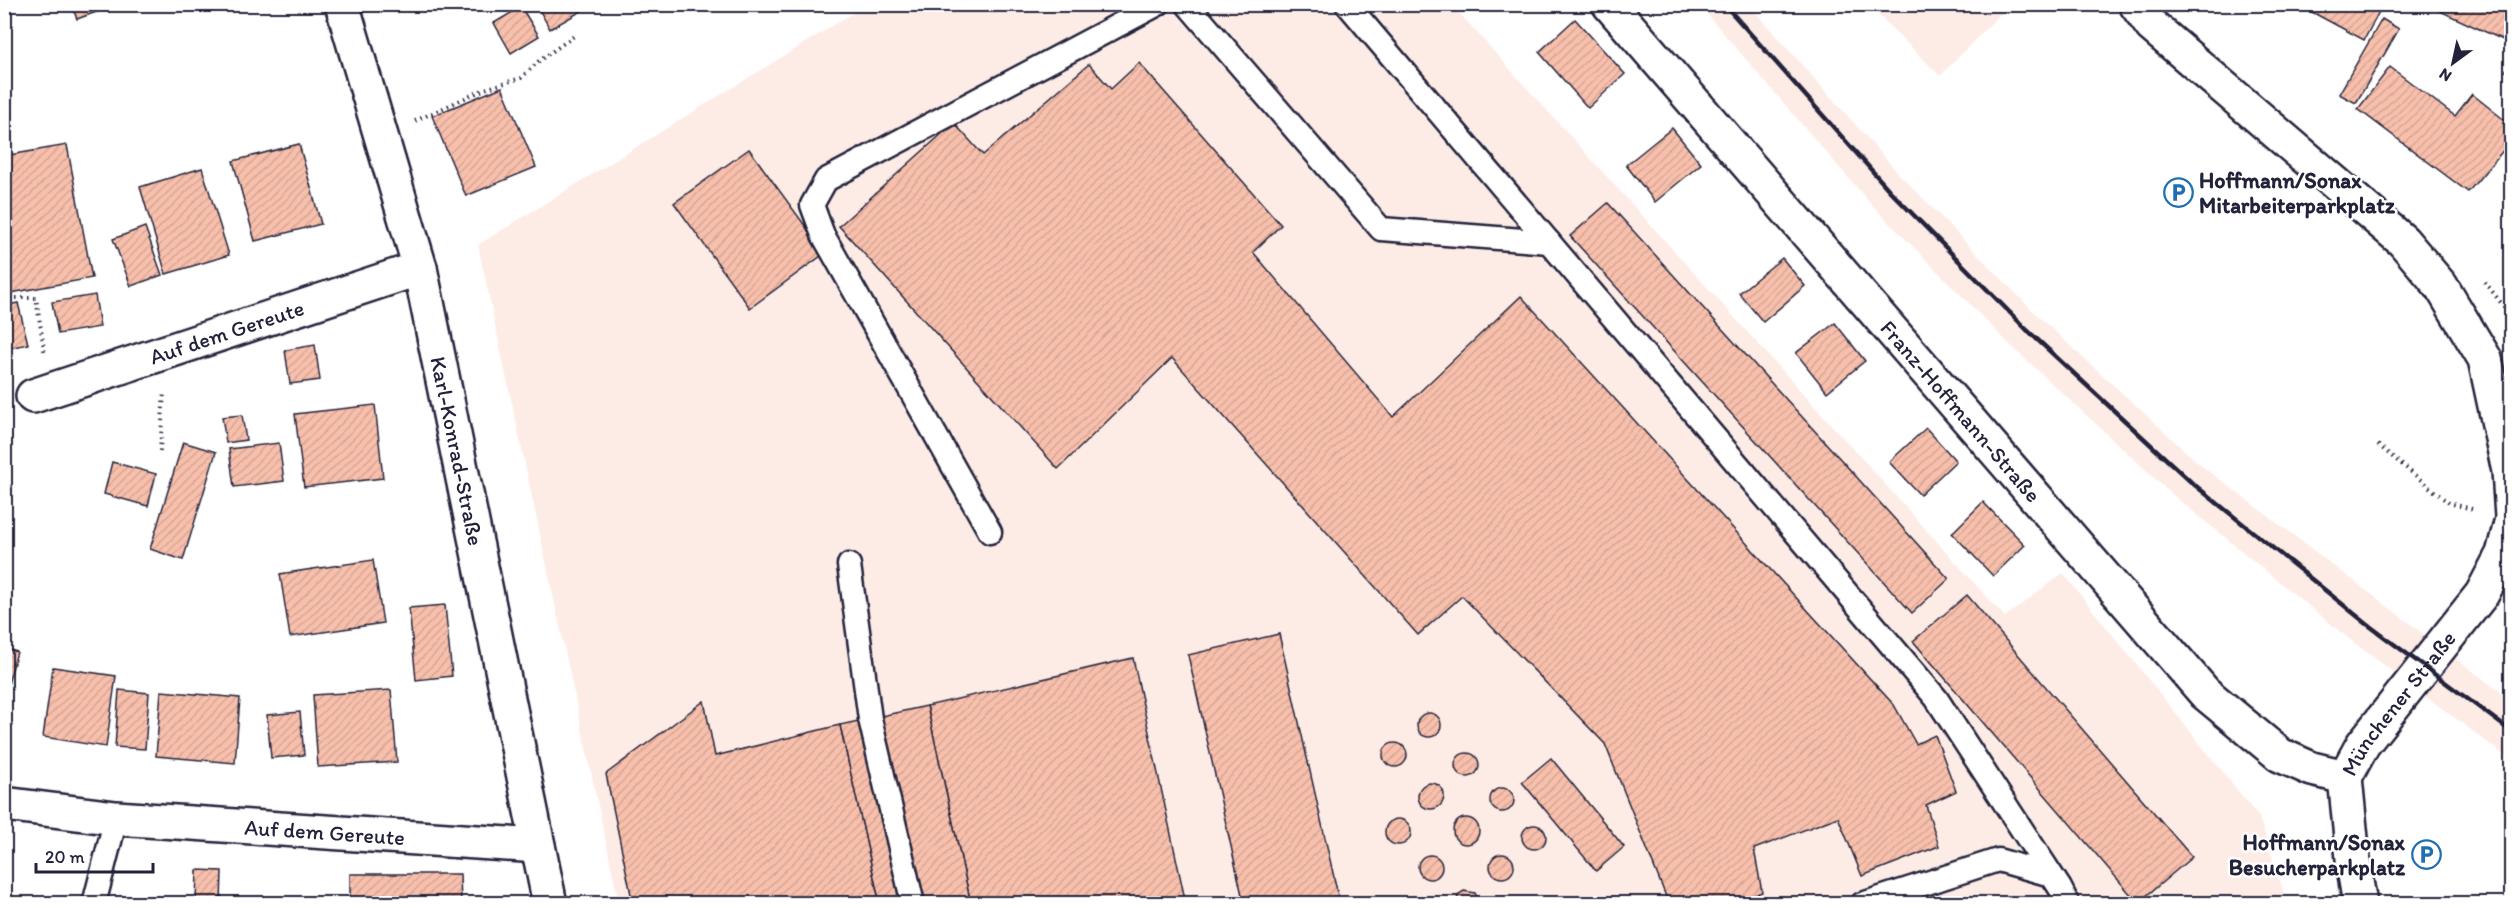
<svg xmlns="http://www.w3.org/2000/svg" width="2516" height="908" viewBox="0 0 2516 908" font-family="Itim,sans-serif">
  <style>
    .built { fill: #fdece6 }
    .building { fill: url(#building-hatch); stroke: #22223b; stroke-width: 1.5 }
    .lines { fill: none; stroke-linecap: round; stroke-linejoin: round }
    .service-casing { stroke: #22223b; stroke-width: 27 }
    .minor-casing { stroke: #22223b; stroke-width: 38 }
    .secondary-casing { stroke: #22223b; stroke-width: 38 }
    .path { stroke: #22223b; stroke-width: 4; stroke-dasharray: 1.5 4.5; stroke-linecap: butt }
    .service { stroke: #fff; stroke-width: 22 }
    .minor { stroke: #fff; stroke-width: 33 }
    .secondary { stroke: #fff; stroke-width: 33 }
    .rail { stroke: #22223b; stroke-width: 4.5 }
    .labels { text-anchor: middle; stroke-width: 5; stroke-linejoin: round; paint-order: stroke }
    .poi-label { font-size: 22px; font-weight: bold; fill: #22223b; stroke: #fff; text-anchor: start }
    .street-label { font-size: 22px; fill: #22223b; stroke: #fff }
  </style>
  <defs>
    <pattern id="building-hatch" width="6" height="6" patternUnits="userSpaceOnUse" patternTransform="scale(1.5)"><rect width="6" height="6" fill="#f8c0ac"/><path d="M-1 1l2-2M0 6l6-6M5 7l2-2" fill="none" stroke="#d4a595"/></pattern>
  </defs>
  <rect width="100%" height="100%" fill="#fff"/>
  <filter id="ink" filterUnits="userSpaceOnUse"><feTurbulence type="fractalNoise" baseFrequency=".0167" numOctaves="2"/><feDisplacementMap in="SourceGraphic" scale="12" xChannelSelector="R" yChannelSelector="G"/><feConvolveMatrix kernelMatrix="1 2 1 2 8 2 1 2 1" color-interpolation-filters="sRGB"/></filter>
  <g filter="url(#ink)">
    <!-- built -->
    <g class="built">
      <polygon points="866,5 1452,5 2005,617 2063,573 2259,817 2287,903 619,903 478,245"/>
      <polygon points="1699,5 1749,5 1901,176 2039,317 2202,466 2511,700 2511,760 2353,642 2174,496 2009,344 1869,202"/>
      <polygon points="1868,5 2009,5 1940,76"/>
    </g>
    <!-- building -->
    <g class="building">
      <polygon points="71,4 100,4 102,10 77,19"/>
      <polygon points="536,4 582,4 585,9 550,29"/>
      <polygon points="2297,4 2383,4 2364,40"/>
      <polygon points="2430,4 2512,4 2512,44 2429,6"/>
      <polygon points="521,7 539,36 511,53 494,23"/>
      <polygon points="1575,19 1625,74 1588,108 1539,52"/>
      <polygon points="2382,19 2399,29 2356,103 2339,94"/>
      <polygon points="1139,63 1281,225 1253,252 1393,417 1521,296 1894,705 1916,744 1935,735 1956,791 1926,805 1939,846 1862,876 1838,817 1754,849 1762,892 1729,904 1669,904 1605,744 1462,596 1418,635 1172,358 1058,469 839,226 954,123 983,155 1089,64 1111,89"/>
      <polygon points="2390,67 2455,116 2472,94 2512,126 2512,140 2468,192 2358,109"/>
      <polygon points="502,87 536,167 466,196 432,116"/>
      <polygon points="1672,128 1701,164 1655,202 1626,165"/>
      <polygon points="299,144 321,224 255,241 233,161"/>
      <polygon points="67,145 92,278 5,294 4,156"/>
      <polygon points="749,149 825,253 750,308 674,203"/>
      <polygon points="202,168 229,255 166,274 140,187"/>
      <polygon points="1608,203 1949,579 1912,613 1570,236"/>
      <polygon points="145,227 162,275 131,286 113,239"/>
      <polygon points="1782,258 1805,286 1763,322 1739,293"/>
      <polygon points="95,295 100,327 58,334 52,302"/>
      <polygon points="18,303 28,344 4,349 4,306"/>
      <polygon points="1835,323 1865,361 1827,392 1796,353"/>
      <polygon points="315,345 320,380 290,384 285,350"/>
      <polygon points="375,405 383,478 304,487 295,414"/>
      <polygon points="242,415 246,440 226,443 222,417"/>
      <polygon points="1926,428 1956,461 1920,495 1889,462"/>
      <polygon points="183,442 216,452 183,560 150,549"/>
      <polygon points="279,443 284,481 234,487 229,449"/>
      <polygon points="112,462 156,474 148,506 104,494"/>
      <polygon points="1983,502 2025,545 1993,576 1952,533"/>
      <polygon points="373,560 383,623 290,637 280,574"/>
      <polygon points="1967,595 2192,857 2138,903 1913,641"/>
      <polygon points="445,605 452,676 416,680 409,608"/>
      <polygon points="1279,634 1340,904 1244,904 1188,655"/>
      <polygon points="4,648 17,652 4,698"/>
      <polygon points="1133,658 1186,904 971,904 927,706"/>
      <polygon points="53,667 116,676 106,747 43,737"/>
      <polygon points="119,690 149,693 145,749 115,747"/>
      <polygon points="391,690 397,762 318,767 313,695"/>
      <polygon points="161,691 240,698 235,763 156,756"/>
      <polygon points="704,701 715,756 840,725 880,904 633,904 606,774"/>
      <polygon points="927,706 971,904 880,904 840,725"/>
      <polygon points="300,712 304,755 271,758 267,715"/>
      <circle cx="1429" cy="725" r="12"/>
      <circle cx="1395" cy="755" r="12"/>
      <circle cx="1467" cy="765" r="12"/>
      <polygon points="1551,758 1624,847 1596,871 1522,782"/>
      <circle cx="1431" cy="796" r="13"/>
      <circle cx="1502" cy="800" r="12"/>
      <circle cx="1466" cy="831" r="13"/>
      <circle cx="1398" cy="832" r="13"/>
      <circle cx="1534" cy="837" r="12"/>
      <circle cx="1502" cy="866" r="12"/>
      <circle cx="1430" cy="867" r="12"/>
      <polygon points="197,870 222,871 221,904 196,904"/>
      <polygon points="350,874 460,874 461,904 350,904"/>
      <polygon points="1464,891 1475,893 1480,904 1455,904 1459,894"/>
    </g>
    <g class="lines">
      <defs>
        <g id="service">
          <polyline points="1187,4 1381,229 1549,242"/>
          <polyline points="1347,4 1936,698 2060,888 2068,904"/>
          <polyline points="990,532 823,235 812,205 826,180 1158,4"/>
          <polyline points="849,565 870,719 913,904"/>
          <polyline points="94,904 116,818"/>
          <polyline points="1862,904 1998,860 2051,875"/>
        </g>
        <g id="minor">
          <path id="s1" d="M342 4 420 268 550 904"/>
          <path id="s2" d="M1609 4 2205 693 2280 755 2312 769 2345 777"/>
          <path id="s3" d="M33 396 420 268"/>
          <path id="s4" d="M4 804 116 818 538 846"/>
        </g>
        <g id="secondary">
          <polyline points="2136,4 2152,26 2403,241 2441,286 2485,359 2509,471 2512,517"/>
          <path id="s5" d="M2360 904 2354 869 2345 777 2363 744 2482 594 2503 554 2512 519"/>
        </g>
      </defs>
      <!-- service casing -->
      <use href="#service" class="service-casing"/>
      <!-- minor casing -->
      <use href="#minor" class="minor-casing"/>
      <!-- secondary casing -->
      <use href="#secondary" class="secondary-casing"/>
      <!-- path -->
      <g class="path">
        <polyline points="2505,70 2512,73"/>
        <polyline points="415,121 485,89 521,78 539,61 574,36"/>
        <polyline points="2485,282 2512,317"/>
        <polyline points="4,298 36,298 45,355"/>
        <polyline points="2378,445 2449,503 2476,510"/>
        <polyline points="160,451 164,392"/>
      </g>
      <!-- service -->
      <use href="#service" class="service"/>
      <!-- minor -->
      <use href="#minor" class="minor"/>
      <!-- secondary -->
      <use href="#secondary" class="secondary"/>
      <!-- rail -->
      <polyline class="rail" points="1724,4 1890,191 2027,330 2191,482 2367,624 2512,732"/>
    </g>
  </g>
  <!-- icons -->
  <defs>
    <symbol id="parking-ring" viewBox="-11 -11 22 22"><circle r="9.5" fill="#fff" stroke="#1f6fb2" stroke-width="1.5"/><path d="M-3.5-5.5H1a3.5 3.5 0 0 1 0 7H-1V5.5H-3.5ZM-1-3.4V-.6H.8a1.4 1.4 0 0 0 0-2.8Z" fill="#1f6fb2"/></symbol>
  </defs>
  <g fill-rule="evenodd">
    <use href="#parking-ring" x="2162" y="176" width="33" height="33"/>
    <use href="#parking-ring" x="2410" y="838" width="33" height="33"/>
  </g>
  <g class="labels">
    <!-- poi labels -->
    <g class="poi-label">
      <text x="2199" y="188">Hoffmann/Sonax<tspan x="2199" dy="25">Mitarbeiterparkplatz</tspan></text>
      <text x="2405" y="850" text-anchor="end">Hoffmann/Sonax<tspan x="2405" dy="25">Besucherparkplatz</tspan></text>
    </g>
    <!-- street labels -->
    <g class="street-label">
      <text dy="8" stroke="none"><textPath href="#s3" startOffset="204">Auf dem Gereute</textPath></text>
      <text dy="8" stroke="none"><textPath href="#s2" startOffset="538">Franz-Hoffmann-Straße</textPath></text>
      <text dy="8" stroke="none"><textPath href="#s1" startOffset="462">Karl-Konrad-Straße</textPath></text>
      <text dy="8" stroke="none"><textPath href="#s5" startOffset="219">Münchener Straße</textPath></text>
      <text dy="8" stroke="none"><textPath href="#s4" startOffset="322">Auf dem Gereute</textPath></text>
    </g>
  </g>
  <!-- margin -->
  <rect width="2516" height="908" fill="none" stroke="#fff" stroke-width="24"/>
  <rect x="12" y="12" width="2492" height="884" fill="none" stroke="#22223b" stroke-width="2" filter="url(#ink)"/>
  <!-- north arrow -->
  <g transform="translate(2453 63) rotate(213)" stroke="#ffffff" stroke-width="4.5" paint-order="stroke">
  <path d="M0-4.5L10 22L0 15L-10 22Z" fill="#22223b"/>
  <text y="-9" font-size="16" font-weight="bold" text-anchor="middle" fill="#22223b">N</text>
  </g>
  <!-- scale -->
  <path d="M36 863v9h117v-9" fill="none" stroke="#22223b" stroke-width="3"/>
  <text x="45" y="863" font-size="18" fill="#22223b" stroke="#ffffff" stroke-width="4.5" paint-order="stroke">20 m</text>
</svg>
